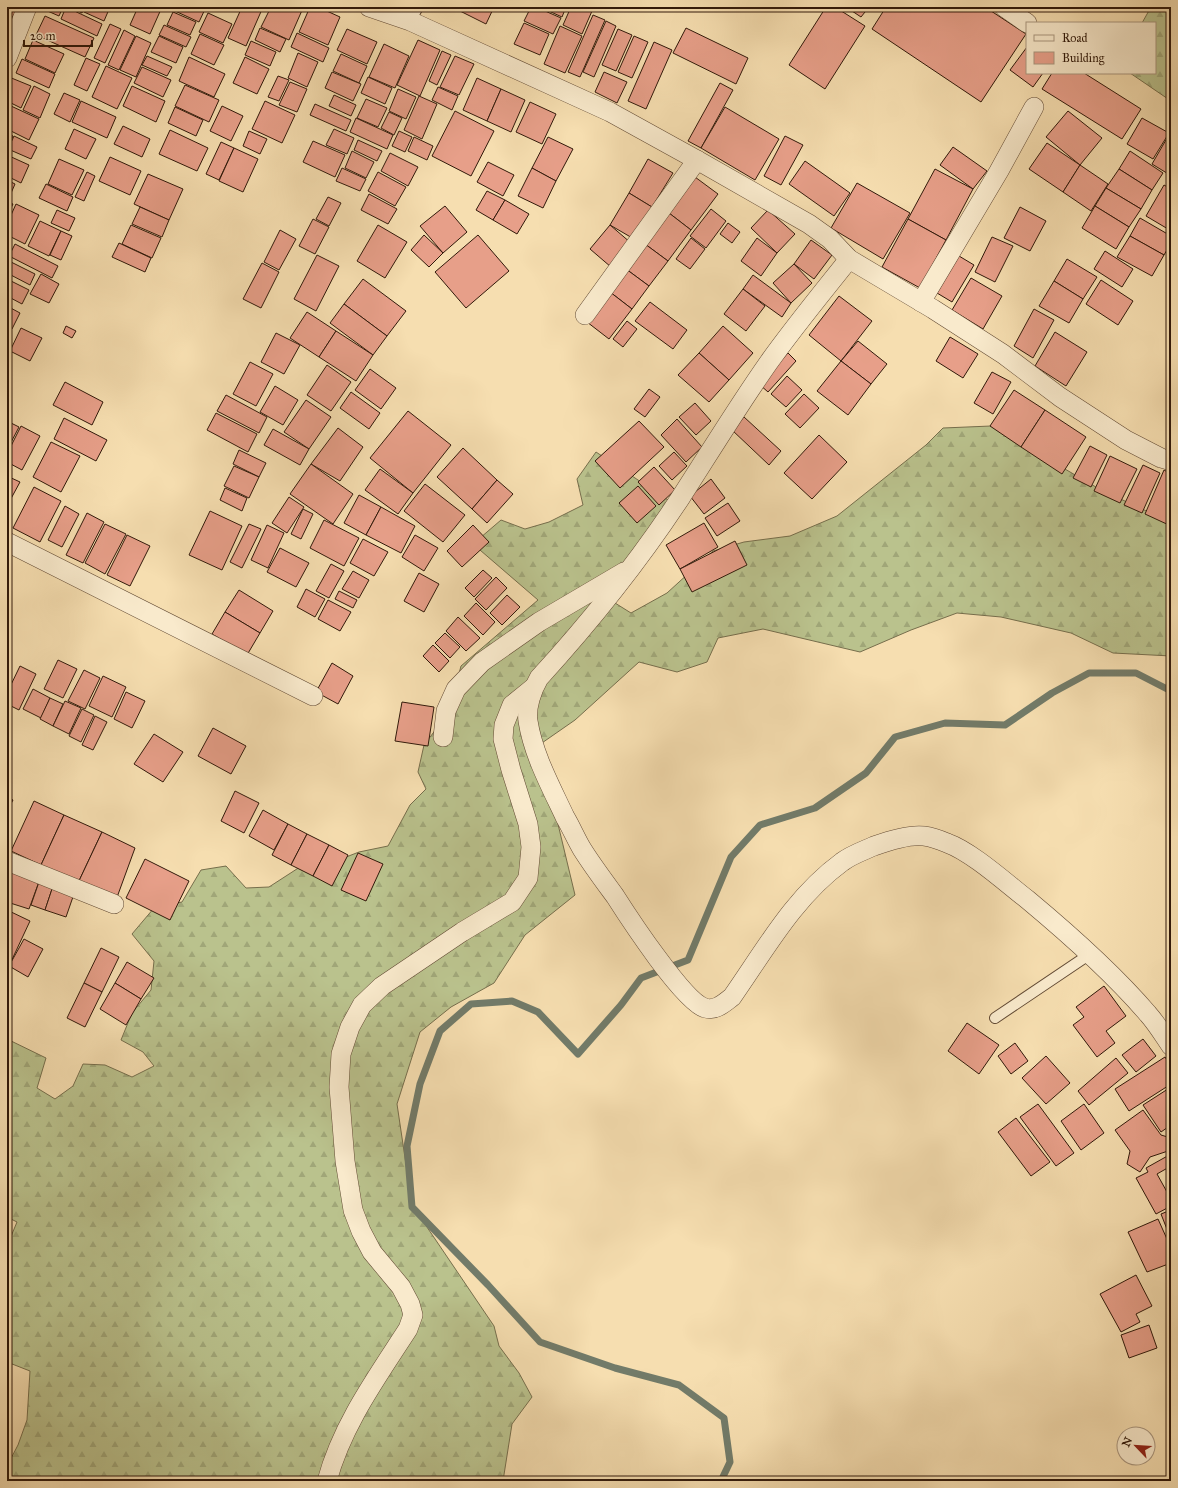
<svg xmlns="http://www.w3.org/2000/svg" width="1178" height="1488" viewBox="0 0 1178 1488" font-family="'IM FELL Great Primer',serif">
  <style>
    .forest { fill: url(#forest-firs); stroke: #766e4c }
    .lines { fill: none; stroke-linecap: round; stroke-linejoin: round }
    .stream { stroke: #727b69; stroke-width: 7 }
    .building { fill: #e79f89; stroke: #31190a }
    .lane-casing { stroke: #624a34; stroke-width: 12 }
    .street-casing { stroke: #624a34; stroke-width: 20 }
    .lane { stroke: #f9eacc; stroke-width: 10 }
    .street { stroke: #f9eacc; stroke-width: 19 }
  </style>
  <defs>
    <pattern id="forest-firs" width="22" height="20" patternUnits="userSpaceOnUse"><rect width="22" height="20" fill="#bac28d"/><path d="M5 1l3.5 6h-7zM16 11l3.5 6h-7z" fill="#a0a678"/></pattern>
  </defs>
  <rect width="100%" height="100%" fill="#f6deb0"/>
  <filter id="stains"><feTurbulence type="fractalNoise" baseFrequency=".005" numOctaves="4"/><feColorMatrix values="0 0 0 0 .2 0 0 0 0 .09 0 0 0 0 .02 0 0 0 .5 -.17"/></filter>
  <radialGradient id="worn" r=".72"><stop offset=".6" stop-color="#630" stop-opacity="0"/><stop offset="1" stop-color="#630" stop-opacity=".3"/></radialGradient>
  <!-- forest -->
  <g class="forest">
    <polygon points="1151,7 1171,7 1171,101 1130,73 1155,73 1155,23 1142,23"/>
    <polygon points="991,426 1101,490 1153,514 1171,513 1171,656 1113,653 1071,633 1001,617 957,613 911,630 860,652 763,629 718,638 707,662 677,672 639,662 575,720 539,745 575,895 525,935 494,983 451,1007 420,1032 397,1104 412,1205 494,1326 499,1346 519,1373 532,1397 512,1424 503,1481 7,1481 7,1466 18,1445 27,1420 30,1371 7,1362 7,1246 17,1222 7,1217 7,1039 46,1058 37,1088 55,1099 73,1086 83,1064 105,1065 132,1077 154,1066 143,1052 121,1040 132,1013 151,990 154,961 132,934 154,908 182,902 201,870 226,866 246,888 269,887 303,865 341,859 359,852 388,846 410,805 426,789 418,772 424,745 449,712 461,666 538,600 473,544 501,520 525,529 549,522 583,505 577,479 596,452 683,510 615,603 631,613 667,593 713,551 744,542 790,536 837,516 926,445 943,428"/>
  </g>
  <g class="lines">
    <!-- stream -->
    <polyline class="stream" points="721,1481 730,1462 724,1418 679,1385 615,1368 540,1342 488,1285 412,1207 407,1146 420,1084 440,1031 471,1004 512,1001 538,1012 578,1054 621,1005 641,978 688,960 731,857 760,825 815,808 866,773 895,737 945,723 1005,725 1052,693 1089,673 1136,673 1171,691"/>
  </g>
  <!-- building -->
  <g class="building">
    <polygon points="7,7 18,7 12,18 7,16"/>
    <polygon points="43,7 63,7 59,16 43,9"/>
    <polygon points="66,7 102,24 97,36 61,19"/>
    <polygon points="70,7 84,7 82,13"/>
    <polygon points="86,7 110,7 104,21 84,12"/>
    <polygon points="138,7 162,7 150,34 130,25"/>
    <polygon points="176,7 206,7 199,22 175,11"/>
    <polygon points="242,7 263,7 246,46 228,38"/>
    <polygon points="271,7 300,7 303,8 289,40 261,27"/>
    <polygon points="310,7 318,7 340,17 328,45 299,32"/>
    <polygon points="452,7 494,7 486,24"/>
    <polygon points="531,7 536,7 561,18 553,34 524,21"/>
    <polygon points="540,7 566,7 562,17"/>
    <polygon points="571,7 583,7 592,11 582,34 563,25"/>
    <polygon points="826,7 835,7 865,26 825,89 789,65"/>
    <polygon points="846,7 869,7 861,17"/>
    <polygon points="886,7 985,7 1026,34 981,102 872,29"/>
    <polygon points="173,12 196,22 190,35 167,25"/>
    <polygon points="208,13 232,24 223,43 199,32"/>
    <polygon points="593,15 605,20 580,77 568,72"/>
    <polygon points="45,16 94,38 85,57 36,35"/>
    <polygon points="606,21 616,26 594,77 583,72"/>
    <polygon points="524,23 549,34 540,55 514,44"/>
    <polygon points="110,24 121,29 105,63 94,58"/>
    <polygon points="164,25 191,37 186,47 159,35"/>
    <polygon points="560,26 582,36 565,73 544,64"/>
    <polygon points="260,28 286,39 280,52 255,40"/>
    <polygon points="686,28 748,58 736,84 673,53"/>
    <polygon points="347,29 377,42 367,64 337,50"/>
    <polygon points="618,29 632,35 616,71 602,65"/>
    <polygon points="124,30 135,36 119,70 108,65"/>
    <polygon points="297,33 329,48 323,62 291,47"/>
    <polygon points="200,34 224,45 214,65 191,54"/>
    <polygon points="136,36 151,43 136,77 120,70"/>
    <polygon points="159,36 183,47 176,63 151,52"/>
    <polygon points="634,36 648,42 632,78 618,72"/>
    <polygon points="33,40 64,54 55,73 25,59"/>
    <polygon points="418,40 440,50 420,96 397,85"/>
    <polygon points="251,41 276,52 270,66 245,55"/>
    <polygon points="654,42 672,50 646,109 628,101"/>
    <polygon points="384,44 409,56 395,88 369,77"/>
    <polygon points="1027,47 1027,73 1043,73 1033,87 1010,70"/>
    <polygon points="442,51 451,55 437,85 429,81"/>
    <polygon points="298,53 318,62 307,87 288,78"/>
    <polygon points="341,54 367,66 359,83 333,71"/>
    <polygon points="147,56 172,67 167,76 142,65"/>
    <polygon points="455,56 474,64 459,95 440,87"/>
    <polygon points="189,57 225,74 214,97 179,81"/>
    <polygon points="245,57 269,69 257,94 233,83"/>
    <polygon points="86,58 100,64 87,91 74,85"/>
    <polygon points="22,59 55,74 49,88 16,73"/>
    <polygon points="106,66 132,78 117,109 92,97"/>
    <polygon points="142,67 171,80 163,97 134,83"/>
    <polygon points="332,72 361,84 353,101 325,88"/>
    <polygon points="604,72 627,82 617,103 595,92"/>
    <polygon points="1052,73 1084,73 1141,109 1122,139 1042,89"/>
    <polygon points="278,76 289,80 279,101 268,97"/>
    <polygon points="9,77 31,86 21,108 7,101 7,81"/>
    <polygon points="368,77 392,88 385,104 361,93"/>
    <polygon points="477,78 501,89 487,121 463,110"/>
    <polygon points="290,82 307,89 297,112 279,105"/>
    <polygon points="720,83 733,90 701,148 688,141"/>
    <polygon points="185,85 219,100 209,122 175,106"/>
    <polygon points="34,86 50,94 40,118 23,110"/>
    <polygon points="132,86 165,101 156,122 123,106"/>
    <polygon points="438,87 458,96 452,110 432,100"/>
    <polygon points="398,89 416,97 406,119 389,111"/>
    <polygon points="501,89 525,100 511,132 487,121"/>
    <polygon points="64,93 80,100 70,122 54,114"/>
    <polygon points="334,95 356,105 351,116 329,106"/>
    <polygon points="419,96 437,104 422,139 404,130"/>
    <polygon points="366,99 387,108 378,127 357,118"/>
    <polygon points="81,101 116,117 107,138 72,122"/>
    <polygon points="265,101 295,115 282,143 252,129"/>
    <polygon points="530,102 556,114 542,144 516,132"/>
    <polygon points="315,104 351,120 346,131 310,115"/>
    <polygon points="11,106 39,119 29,140 7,129 7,114"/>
    <polygon points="222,106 243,116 231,141 210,131"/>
    <polygon points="175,107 203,120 196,136 168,123"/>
    <polygon points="725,107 779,139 755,180 701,148"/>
    <polygon points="455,111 494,131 471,176 432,156"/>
    <polygon points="1068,111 1102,138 1080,165 1046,137"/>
    <polygon points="389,112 402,118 394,135 381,128"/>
    <polygon points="356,118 393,135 387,149 350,132"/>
    <polygon points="1142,118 1169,133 1153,159 1127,144"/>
    <polygon points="123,126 150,139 142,157 114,144"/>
    <polygon points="74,129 96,139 86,159 65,149"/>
    <polygon points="334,129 354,138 347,154 326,145"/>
    <polygon points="170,130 208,148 197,171 159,154"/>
    <polygon points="249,131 267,139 260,154 243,146"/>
    <polygon points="399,131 412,137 405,152 392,146"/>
    <polygon points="7,133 13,136 7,150"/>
    <polygon points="1170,133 1171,134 1170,175 1152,164"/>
    <polygon points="14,136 37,147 31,159 8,149"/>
    <polygon points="785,136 803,145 781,185 764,176"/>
    <polygon points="414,137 433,146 427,160 408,151"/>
    <polygon points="548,137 573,149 556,181 532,168"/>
    <polygon points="358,140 382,151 377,161 354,150"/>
    <polygon points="313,141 345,155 335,177 303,162"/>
    <polygon points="221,142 234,148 219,180 206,174"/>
    <polygon points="1047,143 1080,165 1063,192 1029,169"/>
    <polygon points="953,147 987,171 973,189 940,165"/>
    <polygon points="234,148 258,159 243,192 219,181"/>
    <polygon points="352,151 374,162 366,178 345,168"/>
    <polygon points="1130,151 1163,173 1152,190 1119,169"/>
    <polygon points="390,153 418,167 408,186 381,171"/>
    <polygon points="7,155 29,165 21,183 7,176"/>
    <polygon points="110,157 141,171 130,195 99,181"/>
    <polygon points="59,159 84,170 72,195 48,184"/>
    <polygon points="648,159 673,173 652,207 629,193"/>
    <polygon points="805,161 850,193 834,216 789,184"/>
    <polygon points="488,162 514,175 503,196 477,182"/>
    <polygon points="1080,165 1108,184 1091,211 1063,192"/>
    <polygon points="342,168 366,179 360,191 336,181"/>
    <polygon points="532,168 556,181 543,208 518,196"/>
    <polygon points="935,169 973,189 946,240 908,219"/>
    <polygon points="1119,169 1152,190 1141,209 1106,188"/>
    <polygon points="87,172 95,176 84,201 75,197"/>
    <polygon points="378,172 406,187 395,206 368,191"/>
    <polygon points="148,174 183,189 169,220 134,204"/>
    <polygon points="695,177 718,194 691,230 669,213"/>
    <polygon points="7,180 15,184 8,200 7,199"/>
    <polygon points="857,183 910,213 883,259 831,228"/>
    <polygon points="46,184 73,197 67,211 39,198"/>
    <polygon points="1164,185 1171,189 1171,225 1168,229 1146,216"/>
    <polygon points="1106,188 1141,209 1129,227 1095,206"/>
    <polygon points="487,191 505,200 493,220 476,210"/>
    <polygon points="629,193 652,207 634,239 610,225"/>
    <polygon points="369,194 397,209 388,224 361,210"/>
    <polygon points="328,197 341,203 329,226 316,219"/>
    <polygon points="505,200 529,214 517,234 493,220"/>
    <polygon points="7,202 13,204 7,216"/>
    <polygon points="16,204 39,215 25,244 7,235 7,224"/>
    <polygon points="445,206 467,232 443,253 420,226"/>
    <polygon points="1095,206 1129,227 1116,249 1082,228"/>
    <polygon points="140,207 169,220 162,237 132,224"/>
    <polygon points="1020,207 1046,221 1030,251 1004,238"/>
    <polygon points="711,209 726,221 706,248 690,236"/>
    <polygon points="57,210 75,218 69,231 51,223"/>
    <polygon points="768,210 795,234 777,253 751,228"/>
    <polygon points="669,213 691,230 668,261 645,244"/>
    <polygon points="1140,218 1171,236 1171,243 1164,255 1130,236"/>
    <polygon points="313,219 329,227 315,254 299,246"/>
    <polygon points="908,219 946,240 920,288 882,267"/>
    <polygon points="40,221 61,231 49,256 28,246"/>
    <polygon points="728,223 740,232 732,243 720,234"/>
    <polygon points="131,225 161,238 152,258 122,244"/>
    <polygon points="378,225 407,242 385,278 357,261"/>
    <polygon points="610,225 631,243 611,267 590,249"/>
    <polygon points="280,230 296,239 279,270 264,262"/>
    <polygon points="61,231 72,236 61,260 50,255"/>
    <polygon points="424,235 443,253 429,267 411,250"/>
    <polygon points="478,235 509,271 466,308 435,272"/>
    <polygon points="1130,236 1164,255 1152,276 1117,257"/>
    <polygon points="992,237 1013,246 995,282 975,272"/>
    <polygon points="691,238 705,249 690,269 676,259"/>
    <polygon points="757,238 777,253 761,276 741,261"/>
    <polygon points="811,240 832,255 814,279 794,264"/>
    <polygon points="119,243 151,258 145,272 112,257"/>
    <polygon points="15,244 58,266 52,278 9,256"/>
    <polygon points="645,244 668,261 649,286 626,269"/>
    <polygon points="1105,251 1133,269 1122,287 1094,269"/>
    <polygon points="317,255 339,266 316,311 294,299"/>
    <polygon points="959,256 974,265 952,302 937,293"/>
    <polygon points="1067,259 1097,277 1083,299 1054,281"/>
    <polygon points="9,261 35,274 30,285 7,273 7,266"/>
    <polygon points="262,263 279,272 261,308 243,299"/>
    <polygon points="794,264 812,283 791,303 773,283"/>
    <polygon points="626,269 649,286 632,309 610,292"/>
    <polygon points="41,274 59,284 49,303 30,294"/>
    <polygon points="753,275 791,303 782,317 743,289"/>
    <polygon points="971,278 1002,296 983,329 952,310"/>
    <polygon points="7,279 29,290 22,304 7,296"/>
    <polygon points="363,279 406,311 387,336 344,304"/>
    <polygon points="1101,280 1133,301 1118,325 1086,304"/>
    <polygon points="1054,281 1083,299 1069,323 1039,306"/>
    <polygon points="743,289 765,306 746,331 724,314"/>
    <polygon points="610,292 632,309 609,339 587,322"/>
    <polygon points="839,296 872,321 841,361 809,335"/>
    <polygon points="650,302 687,330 673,349 635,321"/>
    <polygon points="344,304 387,336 373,355 330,323"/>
    <polygon points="7,306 20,313 12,329 7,326"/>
    <polygon points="1034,309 1054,320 1033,358 1014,346"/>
    <polygon points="307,312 336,331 319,357 290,338"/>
    <polygon points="627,321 637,329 623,347 613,339"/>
    <polygon points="66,326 76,331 72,338 63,333"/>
    <polygon points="723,326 753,353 729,380 699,353"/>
    <polygon points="21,328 42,338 30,361 10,351"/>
    <polygon points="336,331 373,355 356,381 319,357"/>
    <polygon points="1055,332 1087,352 1066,386 1035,366"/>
    <polygon points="276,333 300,345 284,374 261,362"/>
    <polygon points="950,337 978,354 963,378 936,361"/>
    <polygon points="858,341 887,364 871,384 841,361"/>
    <polygon points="699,353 729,380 709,402 678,375"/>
    <polygon points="788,353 796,361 768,392 759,384"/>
    <polygon points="841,361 871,384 848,415 817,391"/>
    <polygon points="250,362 273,374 256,406 233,394"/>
    <polygon points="327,365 351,382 331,411 307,395"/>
    <polygon points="370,369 396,388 381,409 355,390"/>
    <polygon points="992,372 1011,382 993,414 974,403"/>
    <polygon points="787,376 802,390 786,407 771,394"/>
    <polygon points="65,382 103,402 92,425 53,405"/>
    <polygon points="275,386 298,400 283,425 260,412"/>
    <polygon points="649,389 660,397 645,417 634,409"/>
    <polygon points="1014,390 1045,410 1021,447 990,426"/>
    <polygon points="351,392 380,413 369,429 340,408"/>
    <polygon points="804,394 819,408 800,428 785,414"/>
    <polygon points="226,395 267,417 259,433 217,411"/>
    <polygon points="306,400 331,417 309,449 284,432"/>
    <polygon points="695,403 711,421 696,435 679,417"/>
    <polygon points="1045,410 1086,437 1062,474 1021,447"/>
    <polygon points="408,411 451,445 413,493 370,458"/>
    <polygon points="216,413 257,434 248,452 207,430"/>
    <polygon points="744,417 781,451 769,465 732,430"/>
    <polygon points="64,418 107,440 96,461 54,439"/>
    <polygon points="677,419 702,447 686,462 661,435"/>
    <polygon points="7,421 19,427 7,450"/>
    <polygon points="639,421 664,447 620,488 595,461"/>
    <polygon points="21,426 40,436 22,470 7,462 7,454"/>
    <polygon points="338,428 363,447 340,481 311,464"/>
    <polygon points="273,429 309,449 300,465 264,445"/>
    <polygon points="819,435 847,462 812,499 784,473"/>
    <polygon points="51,442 80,456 61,492 33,477"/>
    <polygon points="1090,446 1107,455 1091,487 1073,478"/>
    <polygon points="463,448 497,480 472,509 437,477"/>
    <polygon points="239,450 266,463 259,477 233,464"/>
    <polygon points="674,452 687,466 672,480 659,466"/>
    <polygon points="1110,456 1137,469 1120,503 1094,491"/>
    <polygon points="311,464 353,494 333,524 290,494"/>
    <polygon points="1143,465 1160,473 1142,513 1124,505"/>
    <polygon points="234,466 259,477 249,498 224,486"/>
    <polygon points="654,467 675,490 659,505 638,482"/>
    <polygon points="380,469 413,493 398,514 365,490"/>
    <polygon points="1164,470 1171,474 1171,492 1167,502 1171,504 1171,526 1145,514"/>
    <polygon points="7,476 20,482 7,506"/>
    <polygon points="711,479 725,498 704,514 690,496"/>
    <polygon points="497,480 513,494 487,523 472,509"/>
    <polygon points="425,484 465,515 443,542 404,511"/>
    <polygon points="638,486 656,506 637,523 619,503"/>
    <polygon points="34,487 61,501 40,542 13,528"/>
    <polygon points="225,488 247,498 242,511 220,500"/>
    <polygon points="359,495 381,507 366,535 344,523"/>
    <polygon points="289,497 304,507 287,533 272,523"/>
    <polygon points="728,503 740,521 717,536 705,518"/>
    <polygon points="65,506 79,514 62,547 48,540"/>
    <polygon points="381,507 415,526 401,553 366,535"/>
    <polygon points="303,509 313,514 301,539 291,534"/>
    <polygon points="210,511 242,526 222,570 189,555"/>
    <polygon points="87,513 104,522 83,563 66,555"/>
    <polygon points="324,520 359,538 344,566 310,548"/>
    <polygon points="704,523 718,547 680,569 666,545"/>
    <polygon points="105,524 126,534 105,574 85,563"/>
    <polygon points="249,524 261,529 242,568 230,562"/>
    <polygon points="267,525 284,533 268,568 251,560"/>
    <polygon points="473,525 489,542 462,567 447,551"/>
    <polygon points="127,535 150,546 130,586 107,575"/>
    <polygon points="415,535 438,548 424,571 402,557"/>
    <polygon points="363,539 388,552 374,576 350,563"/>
    <polygon points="735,541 747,565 692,592 680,569"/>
    <polygon points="280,548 309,563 296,587 267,572"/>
    <polygon points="331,564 344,571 329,598 316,591"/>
    <polygon points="483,570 492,578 474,597 465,588"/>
    <polygon points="353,571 369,580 359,598 342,589"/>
    <polygon points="419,573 439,584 424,612 404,601"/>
    <polygon points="496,577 507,588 486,610 475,599"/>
    <polygon points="306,589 325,599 315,617 297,607"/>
    <polygon points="239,590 273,611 260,633 225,612"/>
    <polygon points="339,591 357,600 353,608 335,599"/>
    <polygon points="507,595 520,607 502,625 490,613"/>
    <polygon points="328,600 351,612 340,631 318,619"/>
    <polygon points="476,603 495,622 483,635 464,616"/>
    <polygon points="225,612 260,633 247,655 212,634"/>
    <polygon points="458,617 480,638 466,651 446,631"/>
    <polygon points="445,633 460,647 450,658 435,643"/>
    <polygon points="433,645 449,661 439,672 423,656"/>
    <polygon points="58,660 77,669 63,698 44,689"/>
    <polygon points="332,663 353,676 338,704 316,692"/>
    <polygon points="20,666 36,674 19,710 7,704 7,693"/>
    <polygon points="84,670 100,678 85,709 68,701"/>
    <polygon points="103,676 126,687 112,717 89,706"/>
    <polygon points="33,689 50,698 41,718 23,709"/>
    <polygon points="126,692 145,701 132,728 114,719"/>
    <polygon points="50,698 63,704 53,726 40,719"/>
    <polygon points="65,701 81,708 69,734 53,726"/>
    <polygon points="402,702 434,707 428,746 395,741"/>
    <polygon points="82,709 94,715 81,742 69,736"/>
    <polygon points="95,716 107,722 93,750 82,745"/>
    <polygon points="213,728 246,746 231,774 198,756"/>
    <polygon points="154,734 183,752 163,782 134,764"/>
    <polygon points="235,791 259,803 244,833 221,821"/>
    <polygon points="7,797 13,800 7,811"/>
    <polygon points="34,801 64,815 41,865 11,851"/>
    <polygon points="263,810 288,824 274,850 249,836"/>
    <polygon points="64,815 102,832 78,883 41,865"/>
    <polygon points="288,824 307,834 291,865 272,855"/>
    <polygon points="102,832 135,848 116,900 78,883"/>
    <polygon points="307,834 329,845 313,876 291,865"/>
    <polygon points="329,845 348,855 332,886 313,876"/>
    <polygon points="358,853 383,864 366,901 341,890"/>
    <polygon points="145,859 189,881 170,920 126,898"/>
    <polygon points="7,867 40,879 29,909 7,902"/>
    <polygon points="40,879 54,883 45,910 31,905"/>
    <polygon points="54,883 75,891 66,917 45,910"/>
    <polygon points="7,910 30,921 9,966 7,966"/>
    <polygon points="24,939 43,949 28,977 9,966"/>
    <polygon points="101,948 119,957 102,992 84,983"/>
    <polygon points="127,962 154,978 141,999 115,983"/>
    <polygon points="84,983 102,992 85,1027 67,1018"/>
    <polygon points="115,983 141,999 126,1025 100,1009"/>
    <polygon points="1104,986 1126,1016 1106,1031 1115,1043 1097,1057 1073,1025 1084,1017 1076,1007"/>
    <polygon points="967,1023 999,1045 979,1074 948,1051"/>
    <polygon points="1143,1039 1156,1056 1136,1072 1122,1055"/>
    <polygon points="1015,1043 1028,1061 1011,1074 998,1056"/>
    <polygon points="1046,1056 1070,1083 1046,1104 1022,1078"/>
    <polygon points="1165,1057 1171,1066 1171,1084 1129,1111 1115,1089"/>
    <polygon points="1116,1058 1128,1073 1089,1105 1078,1091"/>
    <polygon points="1171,1087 1171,1125 1161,1132 1143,1105"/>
    <polygon points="1038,1104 1074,1153 1056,1166 1020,1117"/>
    <polygon points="1084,1104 1104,1133 1081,1150 1061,1121"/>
    <polygon points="1143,1110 1161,1135 1171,1138 1171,1150 1150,1157 1140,1172 1127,1164 1130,1151 1115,1130"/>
    <polygon points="1016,1118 1050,1162 1031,1176 998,1132"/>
    <polygon points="1171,1154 1171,1166 1157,1174 1167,1192 1171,1189 1171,1206 1156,1214 1136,1178 1148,1172 1146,1168"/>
    <polygon points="1171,1210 1171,1237 1170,1237 1161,1214"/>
    <polygon points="1158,1219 1171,1248 1171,1263 1147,1272 1128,1232"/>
    <polygon points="1136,1275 1152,1306 1136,1314 1140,1322 1121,1332 1100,1294"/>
    <polygon points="1149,1325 1157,1348 1129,1358 1121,1335"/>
  </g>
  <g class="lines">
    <defs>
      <g id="lane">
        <polyline points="410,21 418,7"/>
        <polyline points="995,1018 1090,954"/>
      </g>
      <g id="street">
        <polyline points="369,7 410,21 610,112 697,160 809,224 830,239 849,259 933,309 1003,354 1060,397 1126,440 1161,458 1171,461"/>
        <polyline points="1004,7 1027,23"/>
        <polyline points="7,58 27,7"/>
        <path d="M849 259C822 293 794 327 769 362 738 406 710 452 681 497 639 561 591 621 539 678 532 690 526 707 528 721 533 754 551 787 565 817 571 827 576 839 582 849 592 865 604 881 615 896 629 918 684 1002 705 1008 716 1011 724 1003 732 997 765 950 794 897 842 862 851 855 863 851 874 846 888 841 909 834 924 836 931 837 940 840 947 843 972 852 1006 883 1028 900 1070 935 1113 973 1148 1014 1157 1024 1164 1036 1171 1046"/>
        <polyline points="921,302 999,171 1034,107"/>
        <polyline points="585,315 697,160"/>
        <polyline points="7,542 313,696"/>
        <polyline points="443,737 446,711 456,689 482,662 539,622 624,572"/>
        <polyline points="7,861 114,904"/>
        <path d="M327 1481C342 1425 377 1377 408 1329L413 1315 410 1304 401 1287 372 1252 361 1231 353 1210 345 1161 339 1087 341 1054 350 1027 362 1005 382 986 462 932 512 902 528 878 531 847 528 824 511 770 503 739 504 725 512 705 533 688"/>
      </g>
    </defs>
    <!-- lane casing -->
    <use href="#lane" class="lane-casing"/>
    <!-- street casing -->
    <use href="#street" class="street-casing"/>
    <!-- lane -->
    <use href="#lane" class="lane"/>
    <!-- street -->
    <use href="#street" class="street"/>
  </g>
  <!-- margin -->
  <rect width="1178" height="1488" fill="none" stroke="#f6deb0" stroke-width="24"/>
  <rect x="8" y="8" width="1162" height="1472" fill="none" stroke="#31190a" stroke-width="2"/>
  <rect x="12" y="12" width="1154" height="1464" fill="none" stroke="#31190a"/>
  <!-- legend -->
  <rect x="1026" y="22" width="130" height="52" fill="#f9eacc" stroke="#a9967e"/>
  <rect x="1034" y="35" width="20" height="6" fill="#f9eacc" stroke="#a9967e"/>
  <text x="1062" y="42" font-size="12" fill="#31190a">Road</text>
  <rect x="1034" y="52" width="20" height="12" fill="#e79f89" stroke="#a9967e"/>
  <text x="1062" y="62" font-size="12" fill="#31190a">Building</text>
  <!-- north arrow -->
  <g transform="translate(1136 1446) rotate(295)"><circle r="19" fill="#f9eacc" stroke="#a9967e"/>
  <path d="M0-3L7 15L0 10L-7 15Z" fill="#8f2418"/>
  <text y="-6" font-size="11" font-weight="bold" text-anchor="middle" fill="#31190a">N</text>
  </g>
  <!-- scale -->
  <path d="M24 40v6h68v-6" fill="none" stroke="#31190a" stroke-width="2"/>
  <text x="30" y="40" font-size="12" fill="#31190a" stroke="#f9eacc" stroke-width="3" paint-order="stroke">20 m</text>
  <rect width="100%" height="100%" filter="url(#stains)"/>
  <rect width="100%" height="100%" fill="url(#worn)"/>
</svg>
